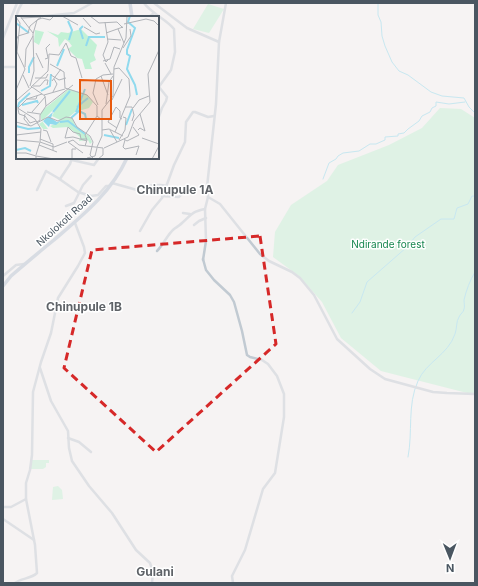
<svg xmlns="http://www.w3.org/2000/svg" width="478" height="586" viewBox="0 0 478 586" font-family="Inter,sans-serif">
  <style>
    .green { fill: #c3f1d5 }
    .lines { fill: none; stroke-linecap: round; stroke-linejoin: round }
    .stream { stroke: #90daee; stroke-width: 1 }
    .minor { stroke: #c1cad2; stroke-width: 2.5 }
    .major { stroke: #b3c2d1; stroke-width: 3.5 }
    .marked { fill: none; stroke: #d62828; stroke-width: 3; stroke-dasharray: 8 5; stroke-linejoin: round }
    .labels { text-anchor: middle; stroke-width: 3; stroke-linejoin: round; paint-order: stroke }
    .street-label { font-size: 10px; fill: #4a5661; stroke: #fff }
    .park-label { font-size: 10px; fill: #17864f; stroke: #fff }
    .quarter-label { font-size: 12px; font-weight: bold; fill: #5f6368; stroke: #fff }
    .inset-river { fill: none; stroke: #90daee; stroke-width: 2 }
    .inset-road { fill: none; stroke: #b1b4b9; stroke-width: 1 }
    .view { fill: #e8590c; fill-opacity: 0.15; stroke: #e8590c; stroke-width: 2 }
    .inset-edge { fill: none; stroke: #4a5661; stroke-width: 2 }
  </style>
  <rect width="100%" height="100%" fill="#f5f3f3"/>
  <!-- green -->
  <g class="green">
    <polygon points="208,4 224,9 209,33 193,29"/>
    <polygon points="440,108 461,109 475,118 475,395 381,371 341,338 322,302 299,276 273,257 275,232 291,205 327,181 338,165 389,145 422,128"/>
    <polygon points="31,460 49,460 49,463 46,463 46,467 43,469 31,469"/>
    <polygon points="58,486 62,490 63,499 52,500 53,487"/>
  </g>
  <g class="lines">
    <!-- stream -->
    <g class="stream">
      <polyline points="378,3 378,15 381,22 382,36 385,46 392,62 399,71 408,75 431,92 442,96 464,98 469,107 475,113"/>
      <polyline points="323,179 329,163 336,159 338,156 343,153 359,151 370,144 376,144 385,140 385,137 398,136 398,134 404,133 408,129 419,121 422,116 430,112 432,108 436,106 436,102 449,104 465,102"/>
      <polyline points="352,313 360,302 367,282 407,247 415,237 441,219 454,219 457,208 468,204 472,196 475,196"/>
      <path d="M408 457C413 432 407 405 418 381 426 362 448 355 455 334 457 329 456 321 459 317 460 314 464 312 464 309 465 307 464 303 464 300 466 291 470 280 475 272"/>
    </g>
    <!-- minor -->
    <g class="minor">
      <polyline points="31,3 39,3"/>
      <path d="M144 3C152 14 166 19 174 29L175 52 171 70 158 88"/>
      <polyline points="154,3 187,28 219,42 216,104 207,187 208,197 220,204 260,254 269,261 292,272 300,278 314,295 337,339 370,369 385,379 433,392 447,393 475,394"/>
      <polyline points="37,17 74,13 92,3"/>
      <polyline points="149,17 154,13"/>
      <path d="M17 20C15 15 19 8 22 3"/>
      <polyline points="3,38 17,3"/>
      <polyline points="219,42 226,3"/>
      <polyline points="3,67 17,67"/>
      <polyline points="158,119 162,108 166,101 167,97 159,87"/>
      <polyline points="72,160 94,165 99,158"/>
      <polyline points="60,179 70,164 72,158"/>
      <path d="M112 183 137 190 142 186C150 187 158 183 166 186"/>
      <polyline points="37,190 46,171 58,178 78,192 91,196 98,195 106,186 109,186"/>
      <polyline points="162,196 179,197 187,188"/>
      <polyline points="66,206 74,203 83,185 91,176"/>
      <polyline points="183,213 190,214"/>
      <polyline points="194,225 199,221 206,218"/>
      <polyline points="140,231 152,210 162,198 174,165 185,142 186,122 193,112 195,112 208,117 214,116"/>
      <path d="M157 251C164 244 167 235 174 229 177 227 180 225 182 223 192 214 191 212 205 209"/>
      <polyline points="203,259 206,270 214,280 230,295 234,302 242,331 247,355 250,357 262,360 268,364 277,376 284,394 284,417 275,473 263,489 245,550 232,576 233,583"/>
      <polyline points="203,260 206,241 205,209 208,197"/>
      <polyline points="3,276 16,265 24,264"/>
      <polyline points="40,368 51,401 68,431 69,448 72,461 89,486 112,513 136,550 150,563 153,572 152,583"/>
      <polyline points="68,438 79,442 91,452"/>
      <polyline points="3,507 11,507 26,499"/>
      <polyline points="3,519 34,540"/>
      <path d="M15 583C21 578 31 579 37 573L35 545 26 499V483L30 470 32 455 33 392 41 362 51 333 58 298 78 266 85 253 84 247 75 223"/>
    </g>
    <!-- major -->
    <g class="major">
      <polyline points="130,3 132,17"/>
      <path d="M3 286 11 276C25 264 39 252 54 240 82 216 111 193 127 158"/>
    </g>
  </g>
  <!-- marked area -->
  <path d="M0 0H478V586H0ZM260 236 276 344 156 452 64 368 92 250Z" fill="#f5f3f3" fill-opacity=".55" fill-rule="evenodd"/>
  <path class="marked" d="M260 236 276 344 156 452 64 368 92 250Z"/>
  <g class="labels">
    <!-- street labels -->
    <g class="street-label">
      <text transform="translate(64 220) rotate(-42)" y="4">Nkolokoti Road</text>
    </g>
    <!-- park labels -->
    <g class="park-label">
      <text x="388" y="248">Ndirande forest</text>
    </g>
    <!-- quarter labels -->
    <g class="quarter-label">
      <text x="175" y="194">Chinupule 1A</text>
      <text x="84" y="311">Chinupule 1B</text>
      <text x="155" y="576">Gulani</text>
    </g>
  </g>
  <!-- overview -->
  <g transform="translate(16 16)">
    <rect width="143" height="143" fill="#f5f3f3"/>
    <path d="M65 13 81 29 78 39 80 44 74 47 76 53H69L66 43 61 42 52 33 56 30 53 26 49 23 43 31 42 22 31 15 42 19 45 16 52 17ZM19 14 28 16 23 29 18 26ZM53 73 70 78 77 86 73 92 59 96 53 101 57 103 60 112 73 120 76 126 74 128 72 124 63 125 64 121 52 111 37 112 34 110 46 105 36 100 42 89 26 105 32 113H27L23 108 26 106 24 98 28 93Z" fill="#c3f1d5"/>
    <path d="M37 96 35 102 41 106 46 104 40 109 34 108 33 111 27 105Z" fill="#90daee"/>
    <path class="inset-river" d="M114 0 112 6 119 12 111 34V38L114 40 111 53 119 69 121 79M52 5 56 14 53 24M0 7 13 17M67 10 64 13 67 23M70 30 73 21H89M41 50 48 33M13 57V51L18 41M25 75 34 70 35 58M6 89 21 85 22 87M2 91 3 87 14 77M61 91 72 82M37 96 54 75M60 96 69 73M55 102 63 95 69 98 70 103M44 106 52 105 69 118M110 109 116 93M0 110 12 113 24 112M88 119 103 122M0 134 9 132 15 135"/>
    <path class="inset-road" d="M4 0 17 17M46 0 62 9M74 0 83 7 101 6 107 12M0 1 4 7 1 36 9 53M5 2 25 1M67 2 75 11M89 6 92 26 87 39 90 46 92 44M108 8 130 3 138 5 143 10M68 11 80 18 84 17M102 13 108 27M90 17 107 11M91 23 105 24M0 25 2 20 12 17 14 10 26 0M107 32 115 20 114 13M20 37 27 52M29 43 32 42 30 32 34 28M87 45 94 43 98 31 104 33M89 47 95 58M34 48 48 56 49 72M9 51 10 33 17 20M98 53 103 52 113 63 114 80 99 116M7 59 13 72M35 59 43 64 50 62M85 60 92 79M19 62H30L32 58M36 65 45 53M14 70 18 55 17 18 21 4 26 2 34 4 38 0M17 70H24L29 64H32L31 69M15 71 32 55 33 38 43 39 50 27 55 40 60 42 66 62M49 72 71 79 81 90V100L86 104M0 74 9 53M37 76 41 68 38 63M28 79 49 73M10 83H20L21 80M1 84 16 71 29 80 30 90M96 84 106 63M90 88 93 66 97 60M82 89 77 77 80 63 87 59 97 58M0 91 19 103 25 113 24 126M109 91H116L118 99 116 105M2 92 11 83 26 78M117 92 123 84 133 80M2 93 3 98 9 100 14 107 20 105M11 96 24 98M16 96 29 81M9 98 8 103 14 110M0 106 15 110 32 101 42 105 50 101 56 102 61 111 74 120 77 126 74 139 78 143M21 106 24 104V99L30 90 57 69M101 112 92 106 100 91 104 95V102L106 103M27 114 31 115 35 126M86 114 93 113 107 120M94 114 101 126M122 114 124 112 129 115 124 98M0 119 25 116M49 122 52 111 57 116 64 118 65 123H71M49 122 57 121 71 125M126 122 143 128M24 123 37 128V134M108 123 111 125 123 119 117 111M0 124 23 126M103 124 109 114 110 102 107 101M109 124 107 131 109 133 123 130 120 139M24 126 38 131M52 126 57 124 63 129 87 132M52 126 67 137M23 129 41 136M69 130 71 124 69 119 81 100M38 131 51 126M81 131 86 120V94L97 80 98 51 110 22 111 0M88 132 112 121 118 105 134 86 132 58 143 34M0 137H10L20 140V143M20 139 24 126M20 140 38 143M56 142V133H60M71 142 79 140 81 132M82 143 87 139V132M136 143 143 130"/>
    <path class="view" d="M64 64 95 65V103H64Z"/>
    <rect width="143" height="143" class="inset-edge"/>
  </g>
  <!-- border -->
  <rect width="478" height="586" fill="none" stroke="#4a5661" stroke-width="8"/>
  <!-- north arrow -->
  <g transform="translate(450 558) rotate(179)" stroke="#ffffff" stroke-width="3" paint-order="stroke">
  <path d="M0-3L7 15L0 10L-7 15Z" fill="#4a5661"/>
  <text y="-6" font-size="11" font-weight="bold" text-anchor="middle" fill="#4a5661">N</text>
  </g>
</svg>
